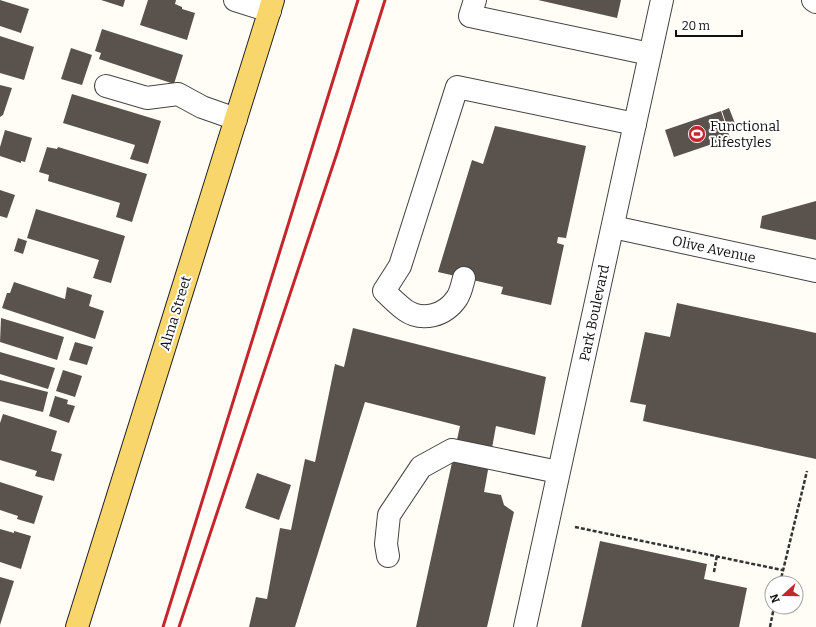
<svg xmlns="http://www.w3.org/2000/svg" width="816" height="627" viewBox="0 0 816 627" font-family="Bitter,serif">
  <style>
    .building { fill: #5a524d }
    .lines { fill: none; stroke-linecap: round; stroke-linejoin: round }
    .minor-casing { stroke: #444; stroke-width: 24 }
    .major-casing { stroke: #222; stroke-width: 24 }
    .path { stroke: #333; stroke-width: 2.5; stroke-dasharray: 4 2; stroke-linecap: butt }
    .minor { stroke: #fff; stroke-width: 22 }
    .major { stroke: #f9d66b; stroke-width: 22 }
    .rail { stroke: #c4262e; stroke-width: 3 }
    .labels { text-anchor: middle; stroke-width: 4; stroke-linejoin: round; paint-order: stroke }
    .poi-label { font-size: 14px; fill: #111; stroke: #fff; text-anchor: start }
    .street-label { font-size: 14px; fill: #111; stroke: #fff }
  </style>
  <rect width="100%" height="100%" fill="#fffdf5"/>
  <!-- building -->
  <g class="building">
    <polygon points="0,0 29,9 21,33 0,26"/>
    <polygon points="101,0 125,0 123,7"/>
    <polygon points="148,0 176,0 175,4 182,7 182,9 195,13 187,40 140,25"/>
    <polygon points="538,0 621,0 617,18"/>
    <polygon points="102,29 183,55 174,84 99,59 101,53 95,51"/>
    <polygon points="0,36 34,47 24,80 0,73"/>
    <polygon points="71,48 92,55 82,85 61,79"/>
    <polygon points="0,85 12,88 3,115 0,117"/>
    <polygon points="72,94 161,121 148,164 130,159 135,145 63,123"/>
    <polygon points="729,108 736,126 728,129 722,111"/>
    <polygon points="721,111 730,138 674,157 665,130"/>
    <polygon points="495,126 586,146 566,238 558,237 557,243 564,245 551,305 501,294 503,287 438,272 472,160 483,164"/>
    <polygon points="5,130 32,138 25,162 21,161 21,163 0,156 0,147"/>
    <polygon points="47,147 57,149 58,147 147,174 132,222 116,217 120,203 48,181 49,175 39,172"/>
    <polygon points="0,190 15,195 7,218 0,216"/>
    <polygon points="816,201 816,240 760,228 762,216"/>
    <polygon points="36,209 125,236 111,283 93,278 99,260 27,238"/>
    <polygon points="18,238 27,241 23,254 14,251"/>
    <polygon points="14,282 65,299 67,287 92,295 89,306 104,311 95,339 2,308 7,293 10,293"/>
    <polygon points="677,303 816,333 816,459 643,421 646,405 630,402 645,332 670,337"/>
    <polygon points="1,318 64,337 57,360 0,342"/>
    <polygon points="353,328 546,377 535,435 496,426 484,492 501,495 504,505 514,512 487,627 416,627 460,426 365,402 295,627 249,627 256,597 267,599 280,528 291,530 305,459 315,462 335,364 344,367"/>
    <polygon points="75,342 93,347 87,365 69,360"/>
    <polygon points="0,352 55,368 48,389 0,374"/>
    <polygon points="63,370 82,376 75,397 56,391"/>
    <polygon points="0,380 48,392 43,412 0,401"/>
    <polygon points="55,396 68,400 67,404 75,406 69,423 49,416"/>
    <polygon points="3,414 57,431 51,451 62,454 54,481 35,476 37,471 0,460 0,423"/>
    <polygon points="257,473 291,485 279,520 245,508"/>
    <polygon points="0,482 43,496 34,524 17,519 18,516 0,510"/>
    <polygon points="0,529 14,533 14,531 31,536 21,569 0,562"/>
    <polygon points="600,541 707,564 704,579 747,588 739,627 581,627"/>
    <polygon points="0,577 14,581 0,625"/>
  </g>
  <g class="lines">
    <defs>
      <g id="minor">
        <polyline points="235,0 270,11"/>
        <polyline points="475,0 470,16 650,54"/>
        <polyline points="813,0 816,2"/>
        <polyline points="106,86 147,98 178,94 202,107 236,119"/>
        <polyline points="613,227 816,271"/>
        <path d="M464 278C462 285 461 292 457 298 445 316 422 322 405 310 397 304 390 297 384 291L400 266 457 87 635 124"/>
        <polyline points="388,556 386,544 389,515 421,467 452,450 558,472"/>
        <polyline points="525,627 662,0"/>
      </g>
      <polyline id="major" points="77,627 273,0"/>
    </defs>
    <!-- minor casing -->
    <use href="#minor" class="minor-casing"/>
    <!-- major casing -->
    <use href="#major" class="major-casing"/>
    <!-- path -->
    <g class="path">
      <polyline points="575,527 782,570"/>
      <polyline points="714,572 717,555"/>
      <polyline points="780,583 807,471"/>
      <polyline points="770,627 774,607"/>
    </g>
    <!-- minor -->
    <use href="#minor" class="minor"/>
    <!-- major -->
    <use href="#major" class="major"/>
    <!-- rail -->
    <g class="rail">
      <polyline points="163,627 358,0"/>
      <polyline points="179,627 338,150 385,0"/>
    </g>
  </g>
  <!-- icons -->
  <defs>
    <symbol id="stadium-disc" viewBox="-11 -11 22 22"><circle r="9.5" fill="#c4262e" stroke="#fff"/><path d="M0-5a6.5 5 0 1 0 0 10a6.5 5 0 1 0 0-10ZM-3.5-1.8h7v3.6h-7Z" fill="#fff"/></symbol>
  </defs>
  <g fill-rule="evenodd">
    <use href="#stadium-disc" x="687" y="124" width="20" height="20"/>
  </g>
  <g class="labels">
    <!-- poi labels -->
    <g class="poi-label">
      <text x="710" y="131">Functional<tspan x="710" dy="16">Lifestyles</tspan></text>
    </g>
    <!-- street labels -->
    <g class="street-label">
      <text transform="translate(714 249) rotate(12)" y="5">Olive Avenue</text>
      <text transform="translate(175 313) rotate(-73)" y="5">Alma Street</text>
      <text transform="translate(594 313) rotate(-78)" y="5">Park Boulevard</text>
    </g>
  </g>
  <!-- north arrow -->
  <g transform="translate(784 595) rotate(249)"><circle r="19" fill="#ffffff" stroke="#a0a0a0"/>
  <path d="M0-3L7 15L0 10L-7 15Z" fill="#c4262e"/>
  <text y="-6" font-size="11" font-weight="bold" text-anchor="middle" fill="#111111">N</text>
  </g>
  <!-- scale -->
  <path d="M676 30v6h66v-6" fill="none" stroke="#111111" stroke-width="2"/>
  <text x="682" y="30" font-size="12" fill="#111111" stroke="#ffffff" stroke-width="3" paint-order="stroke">20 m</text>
</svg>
